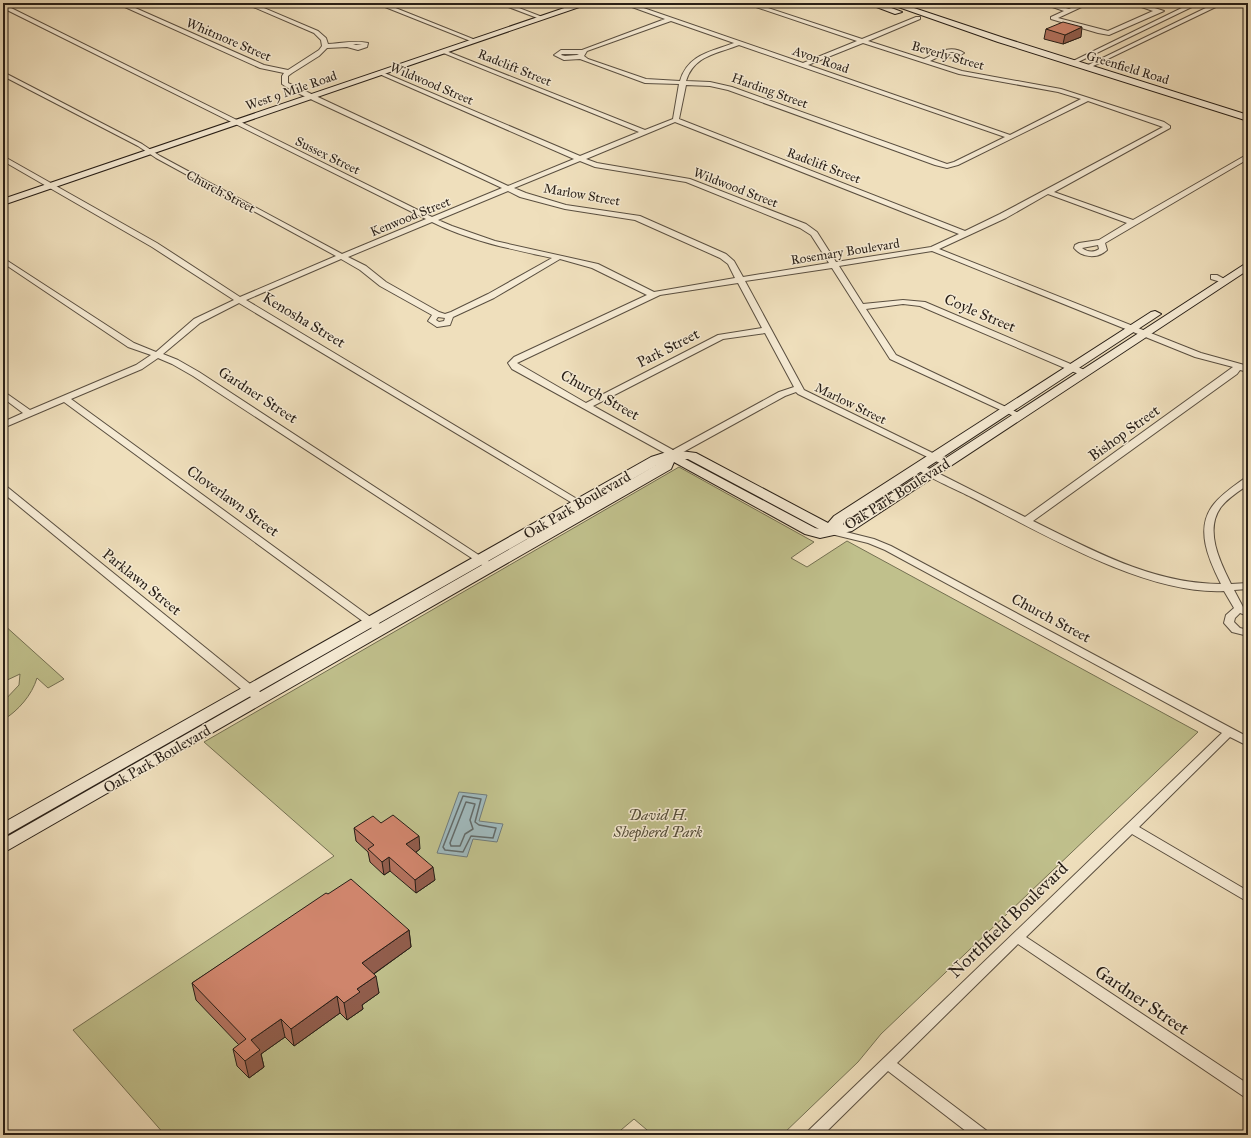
<svg xmlns="http://www.w3.org/2000/svg" width="1251" height="1138" viewBox="0 0 1251 1138" font-family="'IM FELL Great Primer',serif">
  <style>
    .green { fill: #c0c08c; stroke: #747052 }
    .water { fill: #a0b9bc; stroke: #707b7a }
    .lines { fill: none; stroke-linecap: round; stroke-linejoin: round }
    .shore { stroke: #646c6a; stroke-width: 1.5 }
    .street-casing { stroke: #5a4f40; stroke-width: 2 }
    .secondary-casing { stroke: #281f17; stroke-width: 2 }
    .street { fill: #f5ead3; fill-rule: evenodd }
    .secondary { fill: #f5ead3; fill-rule: evenodd }
    .wall { fill: #b2725d; stroke: #281f17 }
    .shaded-wall { fill: #915d4c; stroke: #281f17 }
    .building { fill: #cf856c; stroke: #281f17 }
    .labels { text-anchor: middle; stroke-width: 3; stroke-linejoin: round; paint-order: stroke }
    .far-street-label { font-size: 13px; fill: #281f17; stroke: #f5ead3 }
    .street-label { font-size: 15px; fill: #281f17; stroke: #f5ead3 }
    .park-label { font-size: 15px; font-style: italic; fill: #564f3a; stroke: #f5ead3 }
    .near-street-label { font-size: 18px; fill: #281f17; stroke: #f5ead3 }
  </style>
  <rect width="100%" height="100%" fill="#efdfbc"/>
  <filter id="stains"><feTurbulence type="fractalNoise" baseFrequency=".005" numOctaves="4"/><feColorMatrix values="0 0 0 0 .2 0 0 0 0 .09 0 0 0 0 .02 0 0 0 .5 -.17"/></filter>
  <radialGradient id="worn" r=".72"><stop offset=".6" stop-color="#630" stop-opacity="0"/><stop offset="1" stop-color="#630" stop-opacity=".3"/></radialGradient>
  <!-- green -->
  <g class="green">
    <polygon points="679,467 814,542 791,558 807,567 847,541 1198,732 881,1034 858,1062 782,1135 653,1135 634,1119 615,1135 165,1135 73,1030 334,856 204,742"/>
    <path d="M3 624 64 679 48 688 37 678C32 695 18 711 3 720V702L19 685 20 674 3 682Z"/>
  </g>
  <!-- water -->
  <polygon class="water" points="459,792 487,795 479,821 503,824 497,842 473,839 467,857 437,853"/>
  <g class="lines">
    <!-- shore -->
    <g class="shore">
      <polygon points="463,796 481,799 475,822 479,825 496,828 493,838 471,836 463,852 445,850 443,847"/>
      <polygon points="466,802 475,804 470,820 473,829 465,834 460,846 451,846 450,843"/>
    </g>
    <defs>
      <g id="street">
        <path d="M116 3H124L264 65 288 70 319 50 322 46 321 40 314 33 244 3H252L318 31 326 38 328 44C342 43 355 40 368 43L367 47 358 50 347 47 327 48 319 56 292 73 288 76V83L508 186 574 159 377 73 382 72 580 156 639 132 441 52 446 51 645 130 673 119 679 84 645 83 580 59 564 60 554 55 561 50H582L665 19 621 3H629L803 63 857 41 744 3H753L862 39 916 17H920V19L868 41 924 59C936 53 951 44 964 53L955 58 940 56 930 61 962 71 1061 89 1164 122 1170 126V128L1054 192 1133 220 1248 154V159L1105 243 1107 250C1098 259 1082 258 1074 248L1075 245 1079 243 1099 240 1127 223 1048 194 1006 218 939 249 1201 353 1248 366V372L1240 370 1237 374 1033 521C1092 550 1153 584 1221 584 1209 560 1194 528 1214 504 1222 494 1234 486 1245 478L1248 477V485C1239 491 1228 498 1221 507 1204 530 1220 562 1231 584L1248 583V589L1234 590 1243 607 1248 609V616L1240 613 1235 618 1234 622 1240 628 1248 630V636L1232 632 1224 623 1226 615 1234 608 1224 591C1145 595 1040 532 971 497 959 491 921 474 914 467L916 465H922L1025 517 1233 367 1195 357 932 251 839 266 863 304 903 300 925 302 1087 371V375H1081L920 306 903 304 866 309 896 355 1023 415 1022 417H1016L890 359 832 268 745 281 804 390 949 461 951 463 949 465 946 466 798 394 796 392 785 396 676 456H670L512 369 508 363 514 357 647 295 592 268 560 259 494 298 453 317 450 325 437 327 428 321 432 315 380 286 360 270 341 259 246 300 592 508 594 510 592 512 589 513 239 303 200 323 163 354 178 360 199 372 494 565 495 567 494 569 490 570 193 376 172 364 158 358 142 369 71 399 380 624 381 626 380 628H372L64 402 3 428V422L23 413 3 398V391L30 410 136 365 151 355 128 347 3 263V258L134 343 156 352 194 319 234 300 152 247 3 161V156L157 243 240 297 336 256 156 158 138 146 3 76V72L142 144 160 156 342 254 426 219 3 8V4L432 217 502 188 291 90 282 84V76L284 73 260 68ZM671 21 734 43C711 52 688 54 680 81L646 79 588 59 584 56 587 51ZM863 43 959 74 1058 92 1081 99 1010 135 808 65ZM356 44 362 45H353ZM739 45 1005 137 954 162 947 164 732 87 710 82 686 81C694 55 717 54 739 45ZM952 52 956 53H948ZM562 54H579L577 55 565 56 561 55ZM686 85 710 86 728 90 935 165 947 168 958 165 1088 101 1163 127 1000 214 965 231 679 119ZM675 122 959 234 931 247 836 262 817 232 806 224 690 179 597 163 586 159ZM580 161 595 167 686 182 800 228 811 235 829 263 743 277 734 261 726 254 640 216 566 205 526 193 514 188ZM508 191 520 197 565 209 635 220 720 258 728 264 735 278 654 292 598 264 495 241 452 226 438 220ZM432 222C470 241 511 249 552 258L488 294 451 312 445 314 439 312 386 282 366 266 348 257ZM1098 245 1099 249C1093 253 1087 252 1082 248ZM738 283 762 328 718 335 586 403 517 363 660 295ZM438 317 445 318 444 321 439 322 436 320ZM765 333 794 387 779 392 673 450 593 406 723 339Z"/>
        <polygon points="375,3 383,3 478,41 473,42"/>
        <polygon points="498,3 506,3 545,18 540,19"/>
        <polygon points="1041,3 1050,3 1069,9 1082,3 1090,3 1058,18 1108,31 1153,11 1130,3 1139,3 1164,11 1109,35 1098,33 1051,19 1051,17 1064,11"/>
        <polygon points="1192,3 1200,3 1074,64 1069,63"/>
        <polygon points="1216,3 1224,3 1089,68 1084,67"/>
        <polygon points="1211,275 1217,275 1228,281 1224,283 1211,279"/>
        <polygon points="3,485 6,486 265,696 266,699 265,702 257,702 3,493"/>
        <polygon points="834,529 874,539 891,546 1248,737 1248,746 1230,737 1139,827 1248,891 1248,902 1132,834 1026,937 1248,1084 1248,1098 1243,1096 1018,944 897,1063 987,1131 989,1135 971,1135 888,1071 823,1135 806,1135 808,1131 1222,733 885,550 868,543 831,534 829,532"/>
      </g>
      <g id="secondary">
        <polygon points="579,3 591,3 3,205 3,199"/>
        <polygon points="866,3 878,3 902,12 895,14"/>
        <polygon points="887,3 899,3 1004,38 1248,115 1248,121 998,42"/>
        <path d="M1248 262V270L852 531 820 538 805 534 674 462 671 469 3 853V839L662 462 3 837V823L651 457 673 450 696 453 828 523 834 516 1151 312 1155 311 1161 314 844 522 843 525ZM685 459H688L819 529 815 528Z"/>
      </g>
    </defs>
    <!-- street casing -->
    <use href="#street" class="street-casing"/>
    <!-- secondary casing -->
    <use href="#secondary" class="secondary-casing"/>
    <!-- street -->
    <use href="#street" class="street"/>
    <!-- secondary -->
    <use href="#secondary" class="secondary"/>
  </g>
  <!-- wall -->
  <g class="wall">
    <polygon points="1046,29 1081,37 1063,44 1044,39"/>
    <polygon points="381,823 420,849 416,852 435,880 416,893 390,871 384,875 370,862 368,852 356,841 354,828"/>
    <polygon points="328,894 409,930 411,947 374,974 379,993 362,1005 363,1009 347,1020 340,1013 294,1046 285,1037 261,1054 264,1067 249,1078 237,1066 233,1049 239,1045 196,1000 192,983"/>
  </g>
  <!-- shaded-wall -->
  <g class="shaded-wall">
    <polygon points="1082,27 1081,37 1063,44 1065,35"/>
    <polygon points="419,836 420,849 408,858 406,844"/>
    <polygon points="389,857 390,871 384,875 382,862"/>
    <polygon points="433,867 435,880 416,893 415,880"/>
    <polygon points="409,930 411,947 365,980 362,963"/>
    <polygon points="376,976 379,993 362,1005 363,1009 347,1020 344,1003 357,989"/>
    <polygon points="337,996 340,1013 294,1046 291,1029"/>
    <polygon points="281,1019 285,1037 261,1054 264,1067 249,1078 245,1061 251,1040"/>
  </g>
  <!-- building -->
  <g class="building">
    <polygon points="1063,22 1082,27 1065,35 1046,29"/>
    <polygon points="393,815 419,836 406,844 433,867 415,880 389,857 382,862 368,849 374,845 354,828 373,816 381,823"/>
    <polygon points="351,879 409,930 362,963 376,976 357,989 360,992 344,1003 337,996 291,1029 281,1019 251,1040 260,1050 245,1061 233,1049 246,1039 192,983 326,893 328,894"/>
  </g>
  <g class="labels">
    <!-- far-street labels -->
    <g class="far-street-label">
      <text transform="translate(229 39) rotate(23)" y="5">Whitmore Street</text>
      <text transform="translate(948 55) rotate(16)" y="5">Beverly Street</text>
      <text transform="translate(821 59) rotate(19)" y="5">Avon Road</text>
      <text transform="translate(515 67) rotate(22)" y="5">Radclift Street</text>
      <text transform="translate(1128 67) rotate(17)" y="5">Greenfield Road</text>
      <text transform="translate(432 83) rotate(23)" y="5">Wildwood Street</text>
      <text transform="translate(291 90) rotate(-19)" y="5">West 9 Mile Road</text>
      <text transform="translate(770 90) rotate(20)" y="5">Harding Street</text>
      <text transform="translate(328 155) rotate(26)" y="5">Sussex Street</text>
      <text transform="translate(824 165) rotate(21)" y="5">Radclift Street</text>
      <text transform="translate(736 187) rotate(21)" y="5">Wildwood Street</text>
      <text transform="translate(221 191) rotate(28)" y="5">Church Street</text>
      <text transform="translate(582 194) rotate(10)" y="5">Marlow Street</text>
      <text transform="translate(410 216) rotate(-22)" y="5">Kenwood Street</text>
      <text transform="translate(845 251) rotate(-9)" y="5">Rosemary Boulevard</text>
      <text transform="translate(851 403) rotate(26)" y="5">Marlow Street</text>
    </g>
    <!-- street labels -->
    <g class="street-label">
      <text transform="translate(980 313) rotate(23)" y="5">Coyle Street</text>
      <text transform="translate(304 320) rotate(31)" y="5">Kenosha Street</text>
      <text transform="translate(668 348) rotate(-27)" y="5">Park Street</text>
      <text transform="translate(258 395) rotate(33)" y="5">Gardner Street</text>
      <text transform="translate(600 395) rotate(29)" y="5">Church Street</text>
      <text transform="translate(1124 433) rotate(-36)" y="5">Bishop Street</text>
      <text transform="translate(897 494) rotate(-32)" y="5">Oak Park Boulevard</text>
      <text transform="translate(233 501) rotate(36)" y="5">Cloverlawn Street</text>
      <text transform="translate(577 505) rotate(-30)" y="5">Oak Park Boulevard</text>
      <text transform="translate(142 582) rotate(39)" y="5">Parklawn Street</text>
      <text transform="translate(1051 618) rotate(28)" y="5">Church Street</text>
      <text transform="translate(157 759) rotate(-30)" y="5">Oak Park Boulevard</text>
    </g>
    <!-- park labels -->
    <g class="park-label">
      <text x="658" y="820">David H.<tspan x="658" dy="17">Shepherd Park</tspan></text>
    </g>
    <!-- near-street labels -->
    <g class="near-street-label">
      <text transform="translate(1008 920) rotate(-44)" y="6">Northfield Boulevard</text>
      <text transform="translate(1142 1000) rotate(34)" y="6">Gardner Street</text>
    </g>
  </g>
  <!-- margin -->
  <rect width="1251" height="1138" fill="none" stroke="#efdfbc" stroke-width="16"/>
  <rect x="4" y="4" width="1243" height="1130" fill="none" stroke="#281f17" stroke-width="2"/>
  <rect x="8" y="8" width="1235" height="1122" fill="none" stroke="#281f17"/>
  <rect width="100%" height="100%" filter="url(#stains)"/>
  <rect width="100%" height="100%" fill="url(#worn)"/>
</svg>
